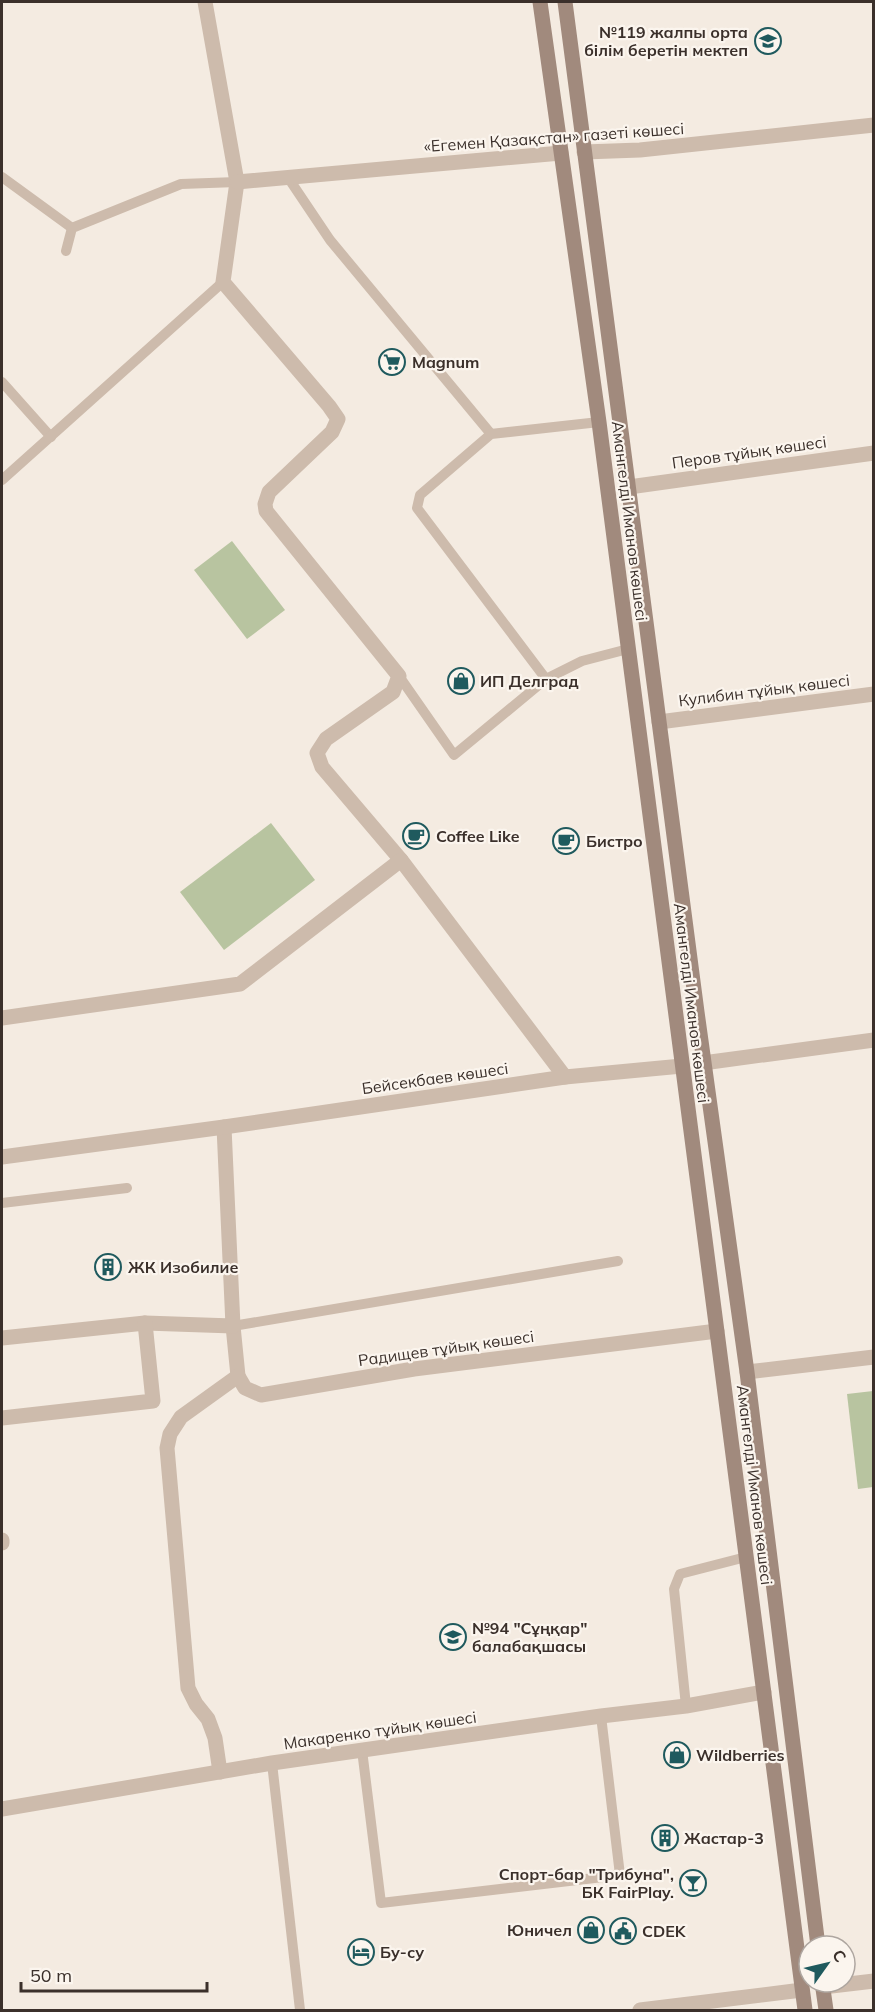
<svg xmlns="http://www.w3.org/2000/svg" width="875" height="2012" viewBox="0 0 875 2012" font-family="Mulish,sans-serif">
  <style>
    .grass { fill: #b8c4a0 }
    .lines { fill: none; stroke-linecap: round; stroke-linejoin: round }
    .service { stroke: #cdbbac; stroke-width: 10 }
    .minor { stroke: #cdbbac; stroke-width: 15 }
    .tertiary { stroke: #cdbbac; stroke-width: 15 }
    .secondary { stroke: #a18a7d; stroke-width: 15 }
    .labels { text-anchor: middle; stroke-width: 4.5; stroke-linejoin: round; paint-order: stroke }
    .poi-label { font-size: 16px; font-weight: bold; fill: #3b302b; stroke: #fbf5ee; text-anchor: start }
    .street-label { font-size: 16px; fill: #3b302b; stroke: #fbf5ee }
  </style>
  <rect width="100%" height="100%" fill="#f4ebe1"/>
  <!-- grass -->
  <g class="grass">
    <polygon points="232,541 285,610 247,639 194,570"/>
    <polygon points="271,823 315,880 224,950 180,892"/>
    <polygon points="873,1391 873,1487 858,1489 847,1394"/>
  </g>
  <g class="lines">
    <!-- service -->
    <g class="service">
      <polyline points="287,176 330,240 491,434"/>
      <polyline points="2,177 72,228"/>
      <polyline points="66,251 72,228 181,184 237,182"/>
      <polyline points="2,382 51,437"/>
      <polyline points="2,480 223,282"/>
      <polyline points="399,676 454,755 546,679 582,661 628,649"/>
      <polyline points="546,679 417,508 420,495 491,434 599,422"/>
      <polyline points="2,1203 127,1188"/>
      <polyline points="233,1326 618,1261"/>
      <polyline points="686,1706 674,1589 680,1574 746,1557"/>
      <polyline points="362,1750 381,1903 620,1875 601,1716"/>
      <polyline points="272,1763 300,2010"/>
    </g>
    <!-- minor -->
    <g class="minor">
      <polyline points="205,2 237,182 223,282 329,406 338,419 332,432 269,492 265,504 266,511 399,676 393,692 326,739 317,753 322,767 401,860"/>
      <polyline points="584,152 640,150 874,125"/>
      <polyline points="237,182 561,153"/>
      <polyline points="629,487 874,453"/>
      <polyline points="659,722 874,694"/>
      <polyline points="2,1018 240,984 401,860 565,1077"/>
      <polyline points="233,1326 238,1376 245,1388 261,1395 414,1369 717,1331"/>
      <polyline points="2,1338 145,1323 233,1326 224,1127"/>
      <polyline points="747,1372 874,1357"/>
      <polyline points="2,1418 153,1401 145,1323"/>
      <polyline points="2,1540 2,1543"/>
      <polyline points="220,1772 215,1738 208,1719 196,1704 188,1688 167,1448 170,1434 181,1417 238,1376"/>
      <polyline points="2,1809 272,1763 601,1716 686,1706 764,1692"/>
      <polyline points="823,1987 874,1981"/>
      <polyline points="640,2010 802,1990"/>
    </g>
    <!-- tertiary -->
    <g class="tertiary">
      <polyline points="703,1063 874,1040"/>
      <polyline points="2,1157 224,1127 565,1077 682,1066"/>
    </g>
    <!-- secondary -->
    <g class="secondary">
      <polyline points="540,2 599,422 805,2010"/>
      <polyline points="565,2 697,1012 747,1372 818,1946"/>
      <polyline points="822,1982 826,2010"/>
    </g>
  </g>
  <!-- icons -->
  <defs>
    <symbol id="school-ring" viewBox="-11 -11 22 22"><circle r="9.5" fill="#fbf5ee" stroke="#1f5a5e" stroke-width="1.5"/><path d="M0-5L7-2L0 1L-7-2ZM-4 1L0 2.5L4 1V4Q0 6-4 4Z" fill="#1f5a5e"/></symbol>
    <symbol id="supermarket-ring" viewBox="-11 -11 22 22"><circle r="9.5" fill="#fbf5ee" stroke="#1f5a5e" stroke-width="1.5"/><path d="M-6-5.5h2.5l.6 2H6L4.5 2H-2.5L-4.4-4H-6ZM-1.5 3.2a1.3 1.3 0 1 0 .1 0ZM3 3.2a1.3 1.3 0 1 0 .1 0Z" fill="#1f5a5e"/></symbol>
    <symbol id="shop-ring" viewBox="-11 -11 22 22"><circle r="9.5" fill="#fbf5ee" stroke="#1f5a5e" stroke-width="1.5"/><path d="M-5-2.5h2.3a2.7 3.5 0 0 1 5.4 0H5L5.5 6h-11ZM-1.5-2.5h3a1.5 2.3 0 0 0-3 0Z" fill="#1f5a5e"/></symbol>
    <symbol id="cafe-ring" viewBox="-11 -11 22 22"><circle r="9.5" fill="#fbf5ee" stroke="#1f5a5e" stroke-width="1.5"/><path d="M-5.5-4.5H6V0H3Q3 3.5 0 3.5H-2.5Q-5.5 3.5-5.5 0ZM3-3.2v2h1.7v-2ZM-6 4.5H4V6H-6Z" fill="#1f5a5e"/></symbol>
    <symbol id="building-ring" viewBox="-11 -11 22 22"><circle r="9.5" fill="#fbf5ee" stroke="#1f5a5e" stroke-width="1.5"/><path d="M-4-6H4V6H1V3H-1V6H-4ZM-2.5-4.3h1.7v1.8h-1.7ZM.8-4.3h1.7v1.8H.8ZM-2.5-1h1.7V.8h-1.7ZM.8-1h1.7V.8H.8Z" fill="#1f5a5e"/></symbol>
    <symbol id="bar-ring" viewBox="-11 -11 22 22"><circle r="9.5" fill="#fbf5ee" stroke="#1f5a5e" stroke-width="1.5"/><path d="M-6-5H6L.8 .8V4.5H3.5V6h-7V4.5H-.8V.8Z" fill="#1f5a5e"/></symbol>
    <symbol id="civic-ring" viewBox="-11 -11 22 22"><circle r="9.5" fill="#fbf5ee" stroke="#1f5a5e" stroke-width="1.5"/><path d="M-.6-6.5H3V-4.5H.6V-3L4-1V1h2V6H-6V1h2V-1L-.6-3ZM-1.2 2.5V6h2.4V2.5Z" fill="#1f5a5e"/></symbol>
    <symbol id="hotel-ring" viewBox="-11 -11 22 22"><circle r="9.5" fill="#fbf5ee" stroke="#1f5a5e" stroke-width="1.5"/><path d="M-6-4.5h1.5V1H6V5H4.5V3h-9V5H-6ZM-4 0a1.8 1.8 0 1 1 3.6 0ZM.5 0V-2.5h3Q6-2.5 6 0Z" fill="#1f5a5e"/></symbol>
  </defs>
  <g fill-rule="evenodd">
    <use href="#school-ring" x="753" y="26" width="30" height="30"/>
    <use href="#supermarket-ring" x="377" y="347" width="30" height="30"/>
    <use href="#shop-ring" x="446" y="666" width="30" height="30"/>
    <use href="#cafe-ring" x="401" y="821" width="30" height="30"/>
    <use href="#cafe-ring" x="551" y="826" width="30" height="30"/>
    <use href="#building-ring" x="93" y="1252" width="30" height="30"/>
    <use href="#school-ring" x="438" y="1622" width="30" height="30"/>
    <use href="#shop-ring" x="662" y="1740" width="30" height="30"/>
    <use href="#building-ring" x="650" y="1823" width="30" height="30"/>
    <use href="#bar-ring" x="678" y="1868" width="30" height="30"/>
    <use href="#shop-ring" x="576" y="1915" width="30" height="30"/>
    <use href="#civic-ring" x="608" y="1916" width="30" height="30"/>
    <use href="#hotel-ring" x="346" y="1937" width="30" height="30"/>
  </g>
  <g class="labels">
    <!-- poi labels -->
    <g class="poi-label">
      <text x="748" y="38" text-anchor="end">№119 жалпы орта<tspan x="748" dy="18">білім беретін мектеп</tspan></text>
      <text x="412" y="368">Magnum</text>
      <text x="480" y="687">ИП Делград</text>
      <text x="436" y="842">Coffee Like</text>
      <text x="586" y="847">Бистро</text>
      <text x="128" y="1273">ЖК Изобилие</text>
      <text x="472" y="1634">№94 "Сұңқар"<tspan x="472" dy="18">балабақшасы</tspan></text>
      <text x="696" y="1761">Wildberries</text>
      <text x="684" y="1844">Жастар-3</text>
      <text x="674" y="1880" text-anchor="end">Спорт-бар "Трибуна",<tspan x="674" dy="18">БК FairPlay.</tspan></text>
      <text x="572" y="1936" text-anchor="end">Юничел</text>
      <text x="642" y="1937">CDEK</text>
      <text x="380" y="1958">Бу-су</text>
    </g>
    <!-- street labels -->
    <g class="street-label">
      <text transform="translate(554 137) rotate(-4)" y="6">«Егемен Қазақстан» газеті көшесі</text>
      <text transform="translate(749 452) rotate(-8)" y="6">Перов тұйық көшесі</text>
      <text transform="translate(630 521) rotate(83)" y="6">Амангелді Иманов көшесі</text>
      <text transform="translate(764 690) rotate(-7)" y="6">Кулибин тұйық көшесі</text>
      <text transform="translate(692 1003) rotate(83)" y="6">Амангелді Иманов көшесі</text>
      <text transform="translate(435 1078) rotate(-8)" y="6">Бейсекбаев көшесі</text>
      <text transform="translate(446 1348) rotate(-8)" y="6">Радищев тұйық көшесі</text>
      <text transform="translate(755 1485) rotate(83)" y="6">Амангелді Иманов көшесі</text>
      <text transform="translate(380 1730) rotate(-8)" y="6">Макаренко тұйық көшесі</text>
    </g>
  </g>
  <!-- border -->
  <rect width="875" height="2012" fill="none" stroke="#3b302b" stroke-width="6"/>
  <!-- north arrow -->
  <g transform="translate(827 1964) rotate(56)"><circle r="28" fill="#fbf5ee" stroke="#aea6a0" stroke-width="1.5"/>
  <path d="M0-4.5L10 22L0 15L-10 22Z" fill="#1f5a5e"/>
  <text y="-9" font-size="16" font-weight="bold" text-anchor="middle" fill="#3b302b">С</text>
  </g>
  <!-- scale -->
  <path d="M21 1982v9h186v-9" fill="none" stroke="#3b302b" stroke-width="3"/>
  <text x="30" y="1982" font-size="18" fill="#3b302b" stroke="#fbf5ee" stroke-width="4.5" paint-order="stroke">50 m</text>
</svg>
